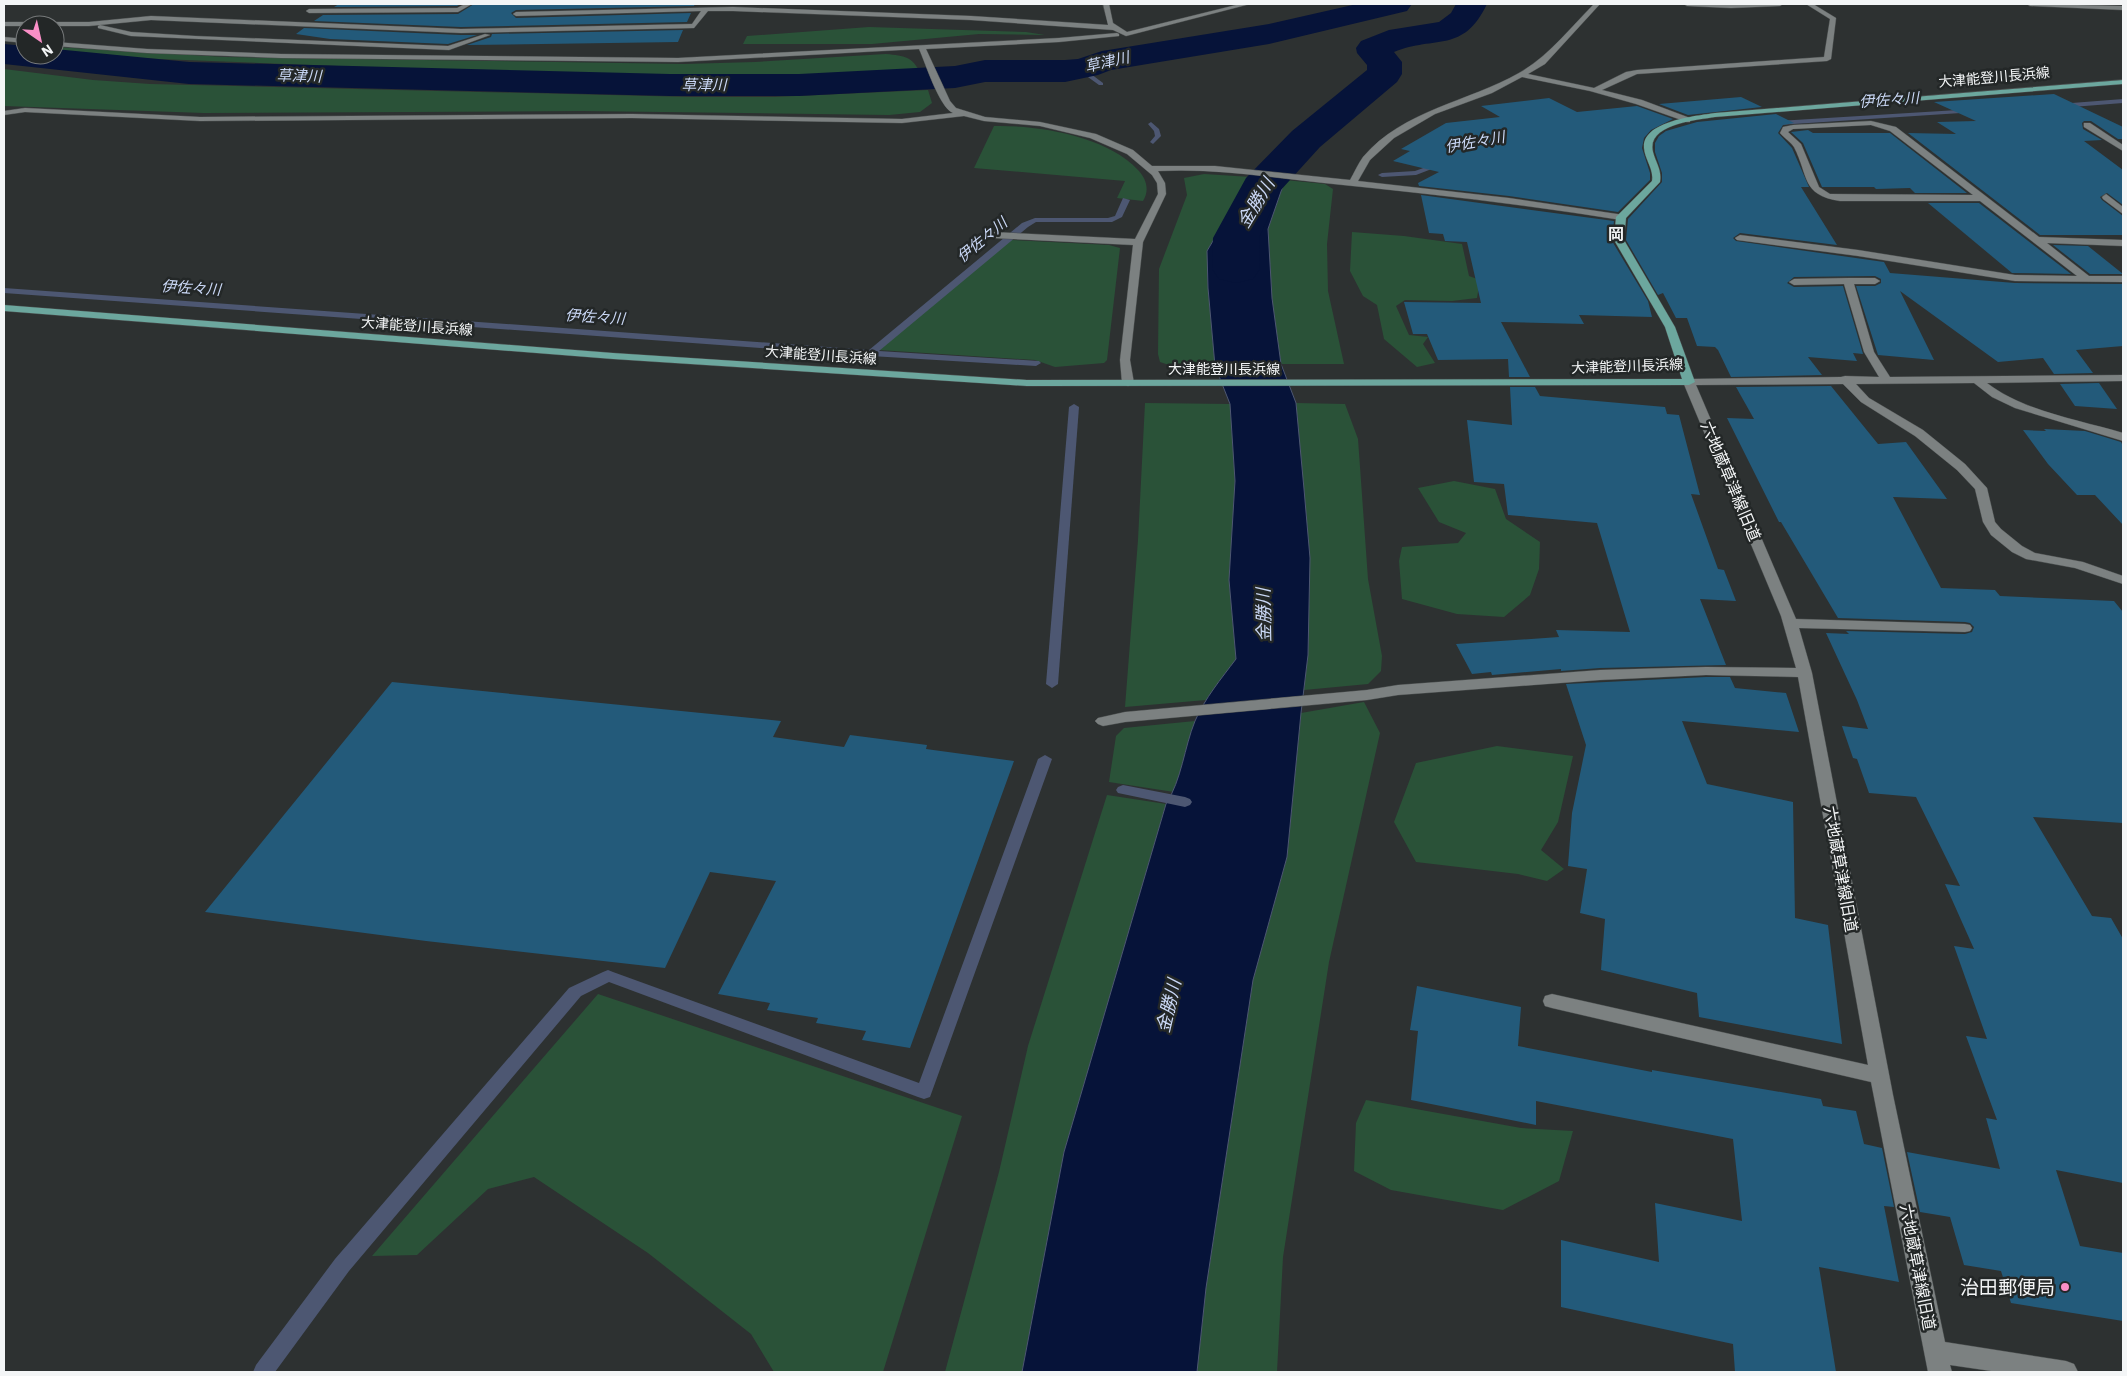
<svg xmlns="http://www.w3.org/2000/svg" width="2127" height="1376" viewBox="0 0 2127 1376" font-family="'IBM Plex Sans','Noto Sans JP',sans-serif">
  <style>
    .green { fill: #2a5238 }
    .water { fill: #061339; stroke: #4d5772 }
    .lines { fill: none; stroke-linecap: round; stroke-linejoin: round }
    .stream { fill: #4d5772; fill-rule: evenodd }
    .river { fill: #061339; fill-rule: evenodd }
    .building { fill: #235a7a }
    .minor-casing { stroke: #4a4e4e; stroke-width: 1 }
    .major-casing { stroke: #4a4e4e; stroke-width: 1 }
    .minor { fill: #7c8181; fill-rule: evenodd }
    .major { fill: #6ca79e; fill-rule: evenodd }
    .poi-dot { fill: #fa8fc7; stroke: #232727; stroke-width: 2 }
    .labels { text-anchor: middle; stroke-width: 5; stroke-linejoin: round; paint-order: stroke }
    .far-street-label { font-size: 14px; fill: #f3f5f6; stroke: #232727 }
    .far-water-label { font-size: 15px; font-style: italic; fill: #cad8f6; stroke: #232727 }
    .far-quarter-label { font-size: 16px; font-weight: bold; fill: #f3f5f6; stroke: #232727 }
    .street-label { font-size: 16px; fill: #f3f5f6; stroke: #232727 }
    .water-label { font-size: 18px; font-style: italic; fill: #cad8f6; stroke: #232727 }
    .near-poi-label { font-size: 19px; fill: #f3f5f6; stroke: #232727; text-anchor: end }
  </style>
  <rect width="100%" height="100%" fill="#2d3131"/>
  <!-- green -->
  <g class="green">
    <polygon points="869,27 1026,32 1045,35 979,34 872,44 743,44 747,36"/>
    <path d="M55 47 225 57 684 64 755 62 886 54C905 56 912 56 921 74L747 79 645 78 107 57 55 53Z"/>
    <polygon points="4,69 93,80 150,84 691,97 774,97 928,90 932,103 920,112 889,115 582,111 204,113 4,106"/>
    <path d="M994 126C1038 125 1107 136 1138 170 1146 178 1150 190 1143 201L1117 198 1125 181 974 168Z"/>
    <polygon points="1204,174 1251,177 1207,251 1208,288 1215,366 1172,366 1160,362 1158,354 1159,269 1187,195 1184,178"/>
    <polygon points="1285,180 1325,184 1333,189 1327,244 1328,291 1344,364 1281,364 1272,298 1268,229"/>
    <polygon points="1352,232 1404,236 1462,244 1469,276 1480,280 1477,298 1452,301 1405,300 1396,306 1409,335 1428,337 1423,344 1435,363 1417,367 1384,339 1377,305 1363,296 1350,271"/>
    <polygon points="1011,240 1109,245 1120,248 1107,360 1104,363 1055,367 1035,360 879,350"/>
    <polygon points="1145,403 1230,404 1235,481 1229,580 1236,659 1206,700 1125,707 1138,540"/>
    <polygon points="1296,403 1345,404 1358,439 1368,579 1382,656 1381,671 1368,684 1304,690 1308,655 1310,558"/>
    <polygon points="1454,481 1495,489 1506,519 1540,542 1539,569 1530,595 1504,617 1457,614 1402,599 1399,561 1402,547 1458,543 1466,533 1439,522 1418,488"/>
    <polygon points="1364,702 1380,733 1329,962 1283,1257 1277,1372 1197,1372 1206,1288 1253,980 1287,857 1301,713"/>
    <polygon points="1195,721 1174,792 1109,782 1116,736 1124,728"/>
    <polygon points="1497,746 1573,756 1558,822 1541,850 1564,869 1547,881 1518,874 1416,862 1394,822 1416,763"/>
    <polygon points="1107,795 1166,804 1064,1152 1022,1372 945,1372 999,1172 1028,1046"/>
    <polygon points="598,994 962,1116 883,1372 774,1372 751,1334 648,1253 534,1177 488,1189 417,1255 372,1256"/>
    <polygon points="1366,1100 1521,1128 1573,1131 1559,1181 1503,1210 1391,1190 1354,1171 1356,1123"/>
  </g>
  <!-- water -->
  <path class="water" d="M1251 177 1285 180 1268 229 1272 298 1281 364 1296 403 1304 489 1310 558 1308 655 1301 713 1287 857 1253 980 1206 1288 1197 1372H1022L1064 1152 1166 804C1182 779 1184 748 1195 721 1205 698 1221 679 1236 659L1229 580 1235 481 1230 404 1215 366 1208 288 1207 251Z"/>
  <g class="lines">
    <!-- stream -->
    <g class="stream">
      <polygon points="1084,67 1088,67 1087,71 1103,83 1103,85 1099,85 1081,72"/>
      <polygon points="2123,99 2123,103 2059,108 2056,106 2059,104"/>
      <polygon points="1974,109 1977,111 1976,112 1777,125 1774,123 1777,121"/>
      <polygon points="1151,122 1159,129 1161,136 1153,144 1150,142 1155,136 1154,131 1148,124"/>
      <polygon points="1440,162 1444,164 1442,165 1416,175 1382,177 1378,175 1382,173 1415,171"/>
      <polygon points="1123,198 1130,200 1122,217 1112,222 1036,222 1028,227 879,351 1039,361 1041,363 1036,366 871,356 4,293 4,288 869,350 1022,223 1035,218 1108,218 1115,216"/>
      <polygon points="1074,404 1079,407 1058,684 1052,688 1046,684 1069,407"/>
      <polygon points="1045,755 1052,759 930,1097 924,1099 918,1097 609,982 581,996 349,1271 275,1372 253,1372 256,1365 335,1259 569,988 603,972 608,970 613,972 919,1083 1038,759"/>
      <polygon points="1123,785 1185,797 1190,799 1192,802 1190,805 1185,807 1118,793 1116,790 1118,787"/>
    </g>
    <!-- river -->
    <g class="river">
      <polygon points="1357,4 1412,4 1407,11 1269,44 1111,70 1098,75 1065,82 985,82 955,88 799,96 670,96 189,84 4,64 4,44 25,46 25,55 55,55 55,49 189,62 670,74 799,74 955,66 985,60 1065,60 1078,59 1102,51 1269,24"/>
      <path d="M1456 4H1487C1463 54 1436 35 1394 52L1402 62V74L1397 82 1320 147 1280 191 1259 238 1260 269 1253 279 1236 283 1219 279 1212 269 1213 238 1246 178 1292 131 1367 70V65L1357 53 1356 48 1361 41 1389 30 1439 22 1451 13Z"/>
    </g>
  </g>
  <!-- building -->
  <g class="building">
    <polygon points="339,4 461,4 457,6 334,7"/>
    <polygon points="474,4 695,4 694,6 516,10 511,13 516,18 691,13 687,22 461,27 314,21 323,15 458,14"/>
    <polygon points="304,28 461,35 477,35 448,44 330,39 296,34"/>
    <polygon points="683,30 678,42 467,45 491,37 492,34"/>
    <polygon points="2054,94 2123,127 2123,139 2118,139 2091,121 2084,121 2082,123 2083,129 2102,140 2084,141 2123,170 2123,205 2107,193 2100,197 2102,200 2123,216 2123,235 2040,235 1908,133 1956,134 1937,122 1976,121 1934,102"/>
    <polygon points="1741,97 1762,107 1688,115 1659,104"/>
    <polygon points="1549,98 1577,112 1637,106 1673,119 1651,130 1644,138 1642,148 1650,173 1650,180 1618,212 1509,196 1419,186 1418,183 1439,172 1393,161 1410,151 1401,149 1446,123 1500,117 1481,106"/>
    <polygon points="1776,114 1794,123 1783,125 1778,133 1792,148 1809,187 1801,187 1837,245 1740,233 1733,238 1736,241 1884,262 1890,273 2015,283 2123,284 2123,346 2076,350 2093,373 2054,374 2043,358 1998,362 1900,291 1934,360 1878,355 1856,286 1875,286 1881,283 1881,279 1875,276 1794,277 1787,283 1794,287 1843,286 1863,354 1853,353 1857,361 1808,357 1822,375 1731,377 1718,350 1715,347 1697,346 1687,318 1676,318 1663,293 1658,295 1626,240 1628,219 1662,182 1662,173 1655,152 1655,143 1659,136 1666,131 1697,122"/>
    <polygon points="1808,130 1813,133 1890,133 1967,193 1915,193 1910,188 1876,189 1874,187 1822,187 1803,143 1791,132"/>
    <polygon points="1421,195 1614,221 1612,241 1648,301 1652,317 1579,315 1584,324 1501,322 1530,377 1509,377 1508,359 1438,360 1427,334 1413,334 1404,302 1481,303 1467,242 1445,241 1443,234 1429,233"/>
    <polygon points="1928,203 1979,203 2071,274 2012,273"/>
    <polygon points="2053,245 2088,246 2123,274 2090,274"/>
    <polygon points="2099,383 2117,409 2075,406 2060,384"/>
    <polygon points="1831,386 1878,444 1906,442 1947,499 1893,497 1941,588 1995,590 2000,596 2114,601 2123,612 2123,823 2033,817 2092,916 2111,918 2123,939 2123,1183 2056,1170 2080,1246 2123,1253 2123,1321 2011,1303 2001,1271 1964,1265 1950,1217 1920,1212 1907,1152 2000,1169 1986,1118 1997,1120 1966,1036 1987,1039 1954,946 1974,949 1945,884 1960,886 1916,797 1869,793 1857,759 1853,758 1842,726 1868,729 1857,700 1826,633 1849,634 1846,631 1965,634 1972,632 1974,627 1970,623 1965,622 1838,618 1781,522 1779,522 1727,418 1754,419 1736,387"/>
    <polygon points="1510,387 1535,387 1540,396 1665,407 1667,414 1679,415 1700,495 1691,494 1718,569 1724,570 1736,601 1700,599 1726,665 1600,668 1561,671 1561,669 1492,675 1491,672 1472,674 1456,644 1559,637 1556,630 1630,632 1597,523 1508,515 1504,484 1474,482 1467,420 1512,425"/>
    <polygon points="2044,429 2085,431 2121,442 2123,446 2123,525 2095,495 2077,495 2048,464 2023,430 2046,431"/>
    <polygon points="1706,677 1730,677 1735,688 1786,693 1799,732 1682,721 1707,784 1793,802 1795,918 1828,925 1842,1044 1699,1017 1697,993 1601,970 1605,919 1580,913 1587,869 1568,866 1572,813 1586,745 1566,684"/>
    <polygon points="392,682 781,721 773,737 844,747 850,735 927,745 926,749 1014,761 910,1048 862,1040 866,1031 816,1023 818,1018 767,1010 770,1003 718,994 776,881 710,872 665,968 426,941 205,912"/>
    <polygon points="1417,986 1521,1007 1518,1046 1652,1072 1652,1070 1821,1099 1823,1106 1856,1111 1864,1144 1882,1148 1894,1207 1884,1206 1899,1282 1819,1267 1836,1372 1735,1372 1733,1344 1561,1307 1561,1240 1659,1262 1655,1203 1742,1221 1733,1139 1536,1101 1536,1125 1411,1100 1418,1031 1410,1030"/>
  </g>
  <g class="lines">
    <defs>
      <g id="minor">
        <polygon points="465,4 472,4 458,12 309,13 306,11 309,9 457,8"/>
        <polygon points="1103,4 1109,4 1113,23 1127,32 1240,4 1250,4 1126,36 1113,30 971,20 733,11 708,11 694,28 461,33 151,20 89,26 4,26 4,22 89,22 151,16 461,29 692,24 701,11 516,16 513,14 516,12 733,7 971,16 1108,25"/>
        <path d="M1594 4H1600L1545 64 1528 74 1594 88 1626 72 1637 70 1824 57 1830 19 1806 4H1813L1836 18 1831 59 1827 61 1637 74 1602 90 1642 100 1690 118V122H1687L1636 104 1590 91 1522 77 1492 93 1435 114 1394 138 1370 160 1358 181 1509 198 1624 215V219L1621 220C1522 204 1423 193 1324 183 1269 177 1214 168 1158 171L1165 183 1166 194 1143 242 1130 360 1134 383 1128 386 1122 383 1120 360 1133 245 993 238 988 235 993 232 1135 239 1158 194 1157 183 1152 175 1127 154 1090 138 1040 126 984 121 964 116 902 123 632 118 200 121 25 112 4 115V111L25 108 200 117 632 114 902 119 953 113C939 107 926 64 919 49L678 62 281 58 147 53 55 46V42L147 49 281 54 678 58 1059 38 1117 33 1119 34V36L1059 42 926 49 950 101 956 108 985 117 1040 122 1096 134 1133 150 1152 166H1215L1350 180C1354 173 1358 164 1363 157 1403 110 1468 102 1519 73 1549 56 1570 28 1594 4Z"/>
        <polygon points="1684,4 1783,4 1780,6 1731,8 1687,6"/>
        <polygon points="2027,4 2123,6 2123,10 2030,6"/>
        <polygon points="100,25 131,32 195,36 448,46 485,34 490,35 449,50 131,36 98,28 98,26"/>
        <polygon points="4,37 25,39 25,43 4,41"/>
        <path d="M1871 121 1896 127 2039 237 2123 240V246L2047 243 2089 276H2123V282L2015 281 1858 256 1737 240 1735 238 1740 235 1858 250 2015 275 2077 276 1980 201H1840C1801 195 1809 176 1794 147 1791 142 1784 138 1780 133L1783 127 1793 125ZM1871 125 1890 131 1973 195 1830 194 1819 187 1801 144 1788 132 1793 129Z"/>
        <polygon points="2084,123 2090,123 2123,145 2123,151 2084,127"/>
        <polygon points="2106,194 2123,207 2123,214 2103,199 2102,197"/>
        <path d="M1848 278H1875L1880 281 1875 284H1854L1874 352 1890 377 2123 375V381L1987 383C2023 411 2079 420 2123 433V441L2015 408 1992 397 1974 383 1856 384 1869 398 1923 430 1965 464 1987 488 1995 522 2001 529 2022 546 2035 553 2083 562 2123 576V584L2075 568 2026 559 2012 552 1991 535 1983 522 1975 489 1957 470 1915 436 1861 402 1843 384 1696 385 1796 619 1965 624 1970 625 1972 628 1970 631 1965 632 1799 628 1812 673 1893 1095 1945 1342 2066 1361 2074 1364 2078 1372H1998L1950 1365 1952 1372H1928L1871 1082 1552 1008 1545 1006 1543 1001 1545 996 1552 994 1868 1065 1798 677 1706 675 1600 680 1398 695 1367 700 1125 722 1103 726 1098 724 1095 721 1098 718 1125 712 1367 690 1398 685 1600 670 1706 667 1796 668 1781 616 1683 382 1689 379 1841 377 1845 376 1879 377 1864 352 1844 284 1794 285 1789 282 1794 279Z"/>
      </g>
      <path id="major" d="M2123 80V84L1715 117C1697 120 1646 124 1653 152 1656 163 1662 170 1660 182L1626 218 1624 240 1675 327 1695 382 1689 385 1027 386 613 359 4 311V305L613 353 1027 380 1682 379 1665 327 1614 240 1616 217 1652 181C1654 169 1645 160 1644 148 1642 121 1696 116 1715 113Z"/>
    </defs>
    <!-- minor casing -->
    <use href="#minor" class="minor-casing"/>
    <!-- major casing -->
    <use href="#major" class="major-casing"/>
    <!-- minor -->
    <use href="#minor" class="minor"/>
    <!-- major -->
    <use href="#major" class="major"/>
  </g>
  <!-- markers -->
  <circle class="poi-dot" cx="2065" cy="1287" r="5"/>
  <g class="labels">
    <!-- far-street labels -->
    <g class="far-street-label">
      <text transform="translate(1994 77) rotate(-5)" y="5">大津能登川長浜線</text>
      <text transform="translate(417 326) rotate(4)" y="5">大津能登川長浜線</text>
      <text transform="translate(821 355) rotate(4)" y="5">大津能登川長浜線</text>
      <text transform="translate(1627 366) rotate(-2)" y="5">大津能登川長浜線</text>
      <text x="1224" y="374">大津能登川長浜線</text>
    </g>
    <!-- far-water labels -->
    <g class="far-water-label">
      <text transform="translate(1107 62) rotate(-13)" y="5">草津川</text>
      <text transform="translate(299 76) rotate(1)" y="5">草津川</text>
      <text x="704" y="90">草津川</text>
      <text transform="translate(1889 100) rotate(-4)" y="5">伊佐々川</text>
      <text transform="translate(1475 142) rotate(-10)" y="5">伊佐々川</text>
      <text transform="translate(982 240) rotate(-40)" y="5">伊佐々川</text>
      <text transform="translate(191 288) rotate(4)" y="5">伊佐々川</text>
      <text transform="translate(595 317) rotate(4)" y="5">伊佐々川</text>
    </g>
    <!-- far-quarter labels -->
    <g class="far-quarter-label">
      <text x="1616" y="240">岡</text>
    </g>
    <!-- street labels -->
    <g class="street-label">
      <text transform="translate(1731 481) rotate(67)" y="6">六地蔵草津線旧道</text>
      <text transform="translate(1841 869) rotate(80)" y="6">六地蔵草津線旧道</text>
      <text transform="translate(1918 1267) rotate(79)" y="6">六地蔵草津線旧道</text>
    </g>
    <!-- water labels -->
    <g class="water-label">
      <text transform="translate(1256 203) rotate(-59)" y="6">金勝川</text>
      <text transform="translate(1264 615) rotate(-91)" y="6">金勝川</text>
      <text transform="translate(1169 1006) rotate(-77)" y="6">金勝川</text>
    </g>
    <!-- near-poi labels -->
    <g class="near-poi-label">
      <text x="2055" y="1294">治田郵便局</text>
    </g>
  </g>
  <!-- border -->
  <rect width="2127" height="1376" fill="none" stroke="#f3f5f6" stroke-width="10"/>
  <!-- north arrow -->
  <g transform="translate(40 40) rotate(146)"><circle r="24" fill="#232727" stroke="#76797a"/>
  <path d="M0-4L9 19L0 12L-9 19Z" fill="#fa8fc7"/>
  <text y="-8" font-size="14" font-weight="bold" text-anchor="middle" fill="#f3f5f6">N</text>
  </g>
</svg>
